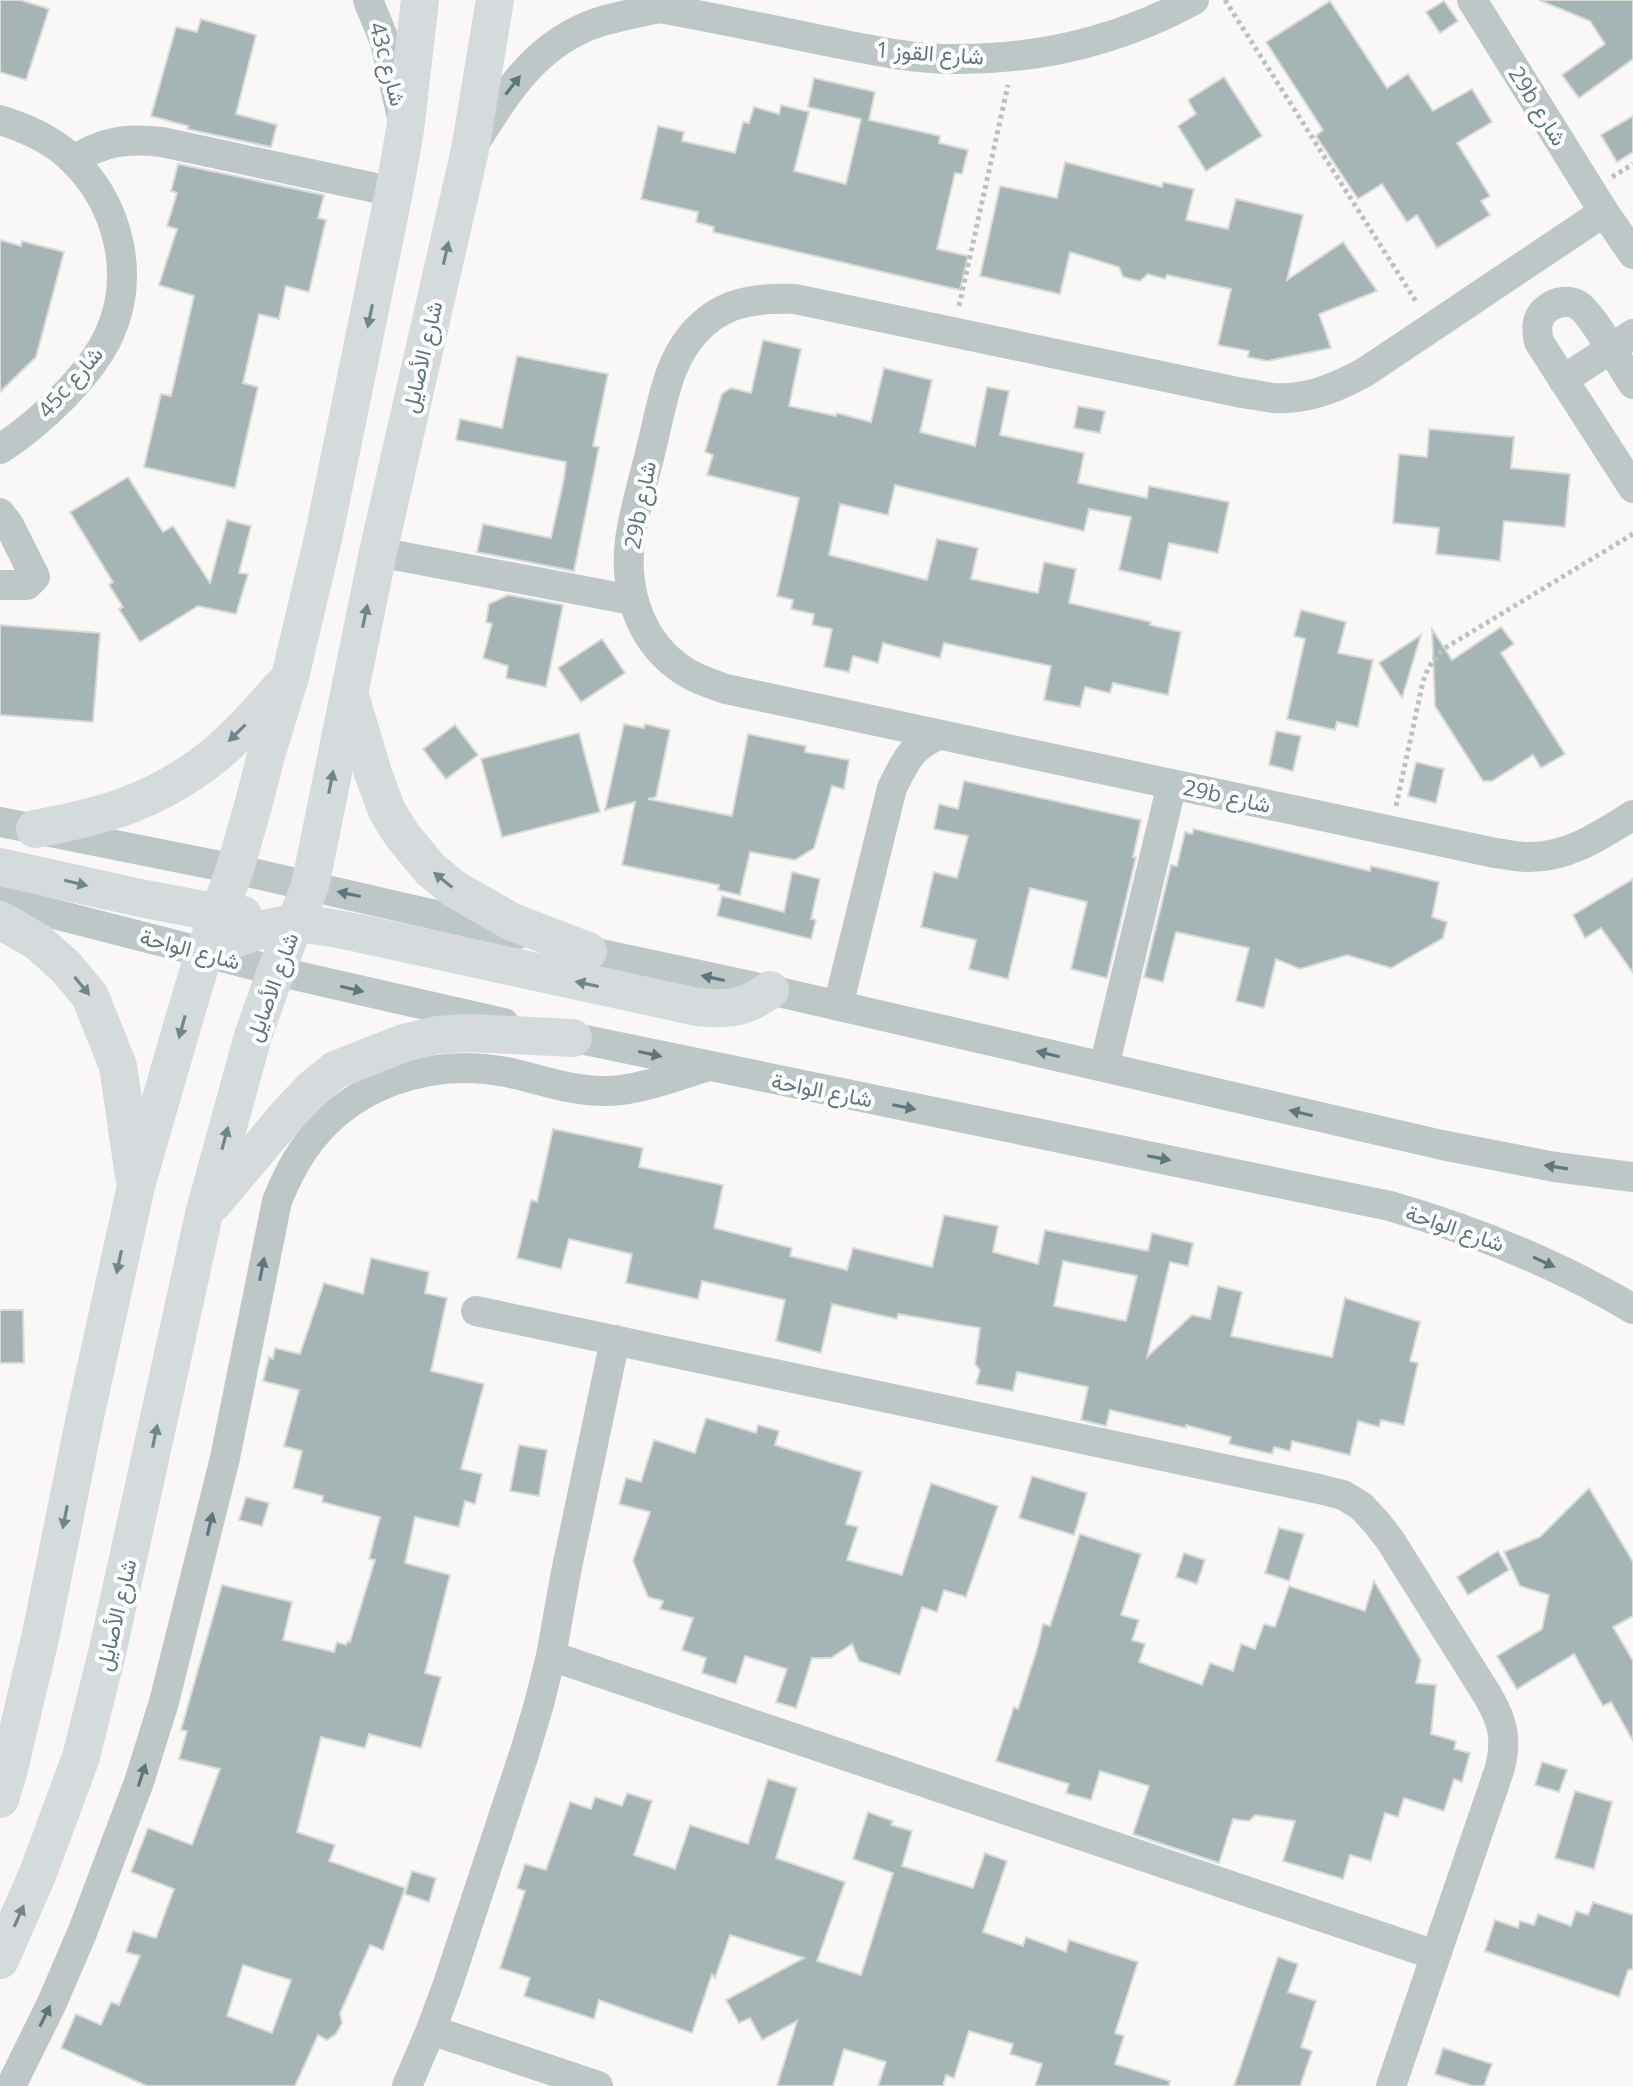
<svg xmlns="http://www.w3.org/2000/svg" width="1633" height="2086" viewBox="0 0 1633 2086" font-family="'Open Sans',Vazirmatn,sans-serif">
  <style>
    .building { fill: #a5b5b6; stroke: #dadad8; stroke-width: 2; fill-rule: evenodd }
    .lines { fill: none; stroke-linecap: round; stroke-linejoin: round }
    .path { stroke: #bbc0c2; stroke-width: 5; stroke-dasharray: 4 4; stroke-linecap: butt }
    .minor { stroke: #bec7c8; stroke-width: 30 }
    .major { stroke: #d5dbdd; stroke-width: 38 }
    .oneway { fill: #5d787d }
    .oneway2 { fill: #6f878b }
    .labels { text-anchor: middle; stroke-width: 8; stroke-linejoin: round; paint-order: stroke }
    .street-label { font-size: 22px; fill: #5d787d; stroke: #fff }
  </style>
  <rect width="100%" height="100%" fill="#f9f8f6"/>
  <!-- building -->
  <g class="building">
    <polygon points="0,0 20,0 49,9 26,80 0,72"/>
    <polygon points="1539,0 1633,0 1633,59 1579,98 1562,75 1605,44 1590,21"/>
    <polygon points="1330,1 1387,88 1408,74 1433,111 1472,89 1492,122 1457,143 1490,196 1481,201 1490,215 1437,248 1417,215 1407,222 1382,184 1358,199 1316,136 1323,130 1266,42"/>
    <polygon points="1444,1 1458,21 1440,33 1426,12"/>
    <polygon points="201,19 256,35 236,114 277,125 271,147 187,129 188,126 151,116 176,27 197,32"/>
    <polygon points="1224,77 1262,136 1206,171 1178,126 1196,114 1188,100"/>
    <polygon points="814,78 875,92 869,120 940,136 939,143 968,150 962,174 955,173 937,249 968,256 960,290 713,232 714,227 696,222 698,212 641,199 658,126 684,132 682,141 735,153 743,122 749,123 754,107 779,114 781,105 809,112 794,171 846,184 861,119 808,107"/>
    <polygon points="1633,116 1633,152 1617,162 1601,135"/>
    <polygon points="1065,162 1162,187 1163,182 1194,189 1186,220 1228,229 1236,199 1303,215 1287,280 1343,242 1377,291 1319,314 1331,348 1267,361 1248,357 1249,351 1218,345 1231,289 1167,275 1165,279 1148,274 1140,281 1123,277 1119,267 1070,252 1060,294 980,276 1000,186 1057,198"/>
    <polygon points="178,164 324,195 318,218 326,220 309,292 286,286 279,319 259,314 243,383 258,387 235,488 144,467 161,394 171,396 194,296 159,285 177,229 167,226 177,193 171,191"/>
    <polygon points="0,240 21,246 22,241 64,252 36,357 0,392"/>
    <polygon points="763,340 801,349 789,406 836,416 837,413 871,422 884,368 932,380 920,432 975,446 987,387 1009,391 1000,435 1084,453 1078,483 1147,498 1149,486 1229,502 1218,553 1169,543 1161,580 1119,570 1131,517 1089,509 1084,531 895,485 888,515 840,504 829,555 927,580 937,539 978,548 971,579 1038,593 1044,562 1076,569 1069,603 1151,622 1150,625 1181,632 1168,695 1113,683 1110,693 1085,687 1080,707 1044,700 1051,666 944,643 940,658 883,643 878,663 853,656 849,672 824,667 832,629 812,625 814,614 791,609 793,600 777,596 799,498 707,475 713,455 705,452 722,394 731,388 751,393"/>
    <polygon points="517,356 608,374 593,446 599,447 574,571 477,552 483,524 551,538 564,479 566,462 456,440 460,419 502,428"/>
    <polygon points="1078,406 1105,411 1100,433 1074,428"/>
    <polygon points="1429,429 1514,437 1511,468 1570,474 1565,527 1504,521 1500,561 1436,554 1439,528 1393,523 1399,454 1427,457"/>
    <polygon points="128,477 163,532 173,526 210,583 227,520 251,526 239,573 248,574 236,614 198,606 140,642 119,609 123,607 109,585 113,582 70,512"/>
    <polygon points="508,595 563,605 546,687 506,678 508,666 483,658 492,624 486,622 489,604"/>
    <polygon points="1301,610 1346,622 1338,653 1373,660 1358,727 1337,722 1335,730 1287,719 1305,639 1294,636"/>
    <polygon points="0,625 100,633 93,722 0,715"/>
    <polygon points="1501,627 1514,644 1501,653 1565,754 1541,768 1533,755 1492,781 1483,781 1435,706 1432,629 1452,660"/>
    <polygon points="1421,635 1402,698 1379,663"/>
    <polygon points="602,639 625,673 581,702 558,668"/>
    <polygon points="624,724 644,728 645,724 670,730 656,797 648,799 732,816 748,734 806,746 805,752 849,760 844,789 832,786 814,848 795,860 750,852 740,895 718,890 719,885 622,865 635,802 605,810"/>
    <polygon points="455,725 478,755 446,779 423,749"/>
    <polygon points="1276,731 1301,736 1293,771 1269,765"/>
    <polygon points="579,733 600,812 502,837 481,759"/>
    <polygon points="1416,762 1444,769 1436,803 1408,796"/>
    <polygon points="964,781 1141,820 1133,857 1136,857 1107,978 1071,969 1087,902 1030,888 1008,979 969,969 976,940 921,927 934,872 957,878 968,836 934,829 939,804 958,809"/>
    <polygon points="1194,829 1370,871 1371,866 1439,882 1432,917 1447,922 1443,938 1391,968 1347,955 1300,969 1276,959 1264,1008 1236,1001 1249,948 1176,932 1163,982 1144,977 1171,865 1177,866 1185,832 1192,834"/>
    <polygon points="792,872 820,879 811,919 816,920 811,939 717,916 722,896 784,912"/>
    <polygon points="1633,879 1633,973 1601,928 1585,938 1573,915"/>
    <path d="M553 1129 643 1148 639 1167 723 1185 714 1228 792 1248 790 1256 847 1270 853 1248 932 1267 944 1215 998 1226 993 1252 1038 1264 1045 1230 1148 1251 1152 1233 1193 1243 1188 1266 1170 1262 1147 1357 1192 1315 1210 1319 1218 1286 1242 1292 1231 1336 1332 1357 1345 1298 1420 1322 1410 1361 1418 1363 1404 1425 1381 1420 1379 1427 1358 1421 1350 1455 1292 1441 1290 1451 1274 1447 1272 1454 1229 1444 1231 1437 1186 1425V1428L1110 1410 1106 1426 1081 1420 1088 1387 1017 1372 1013 1391 976 1384 980 1370 975 1364 980 1328 898 1314 897 1319 832 1304 821 1353 776 1341 785 1300 702 1281 698 1299 626 1283 632 1254 569 1239 561 1269 517 1258 531 1200 537 1202ZM1063 1261 1137 1276 1126 1321 1054 1306Z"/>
    <path d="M371 1258 429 1272 425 1293 447 1298 431 1371 484 1384 461 1469 482 1474 475 1504 465 1501 459 1527 415 1517 405 1563 450 1575 425 1673 441 1677 421 1748 369 1734 365 1748 321 1737 297 1832 335 1845 329 1861 405 1888 383 1950 370 1945 340 2013 342 2023 336 2034 327 2040 318 2035 295 2086H147L61 2048 76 2014 101 2025 111 2002 119 2005 140 1956 126 1952 133 1931 156 1938 174 1889 131 1872 148 1828 192 1845 220 1769 179 1759 187 1731 181 1730 222 1585 292 1602 283 1640 334 1652 337 1642 346 1645 348 1641 350 1642 375 1560 369 1559 380 1517 322 1502 323 1496 293 1488 302 1451 284 1446 299 1390 263 1381 269 1357 273 1359 275 1348 300 1354 324 1283 363 1294ZM243 1965 291 1980 272 2033 227 2016Z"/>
    <polygon points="0,1310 23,1310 24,1363 0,1363"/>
    <polygon points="706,1418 756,1433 758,1425 779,1431 775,1445 862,1472 846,1524 858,1527 847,1560 902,1575 931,1483 998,1506 966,1597 944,1590 937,1612 922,1607 900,1675 859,1661 852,1644 831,1658 812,1658 796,1708 776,1702 787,1669 745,1656 736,1684 702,1673 706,1658 682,1650 693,1618 660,1609 663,1601 648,1597 633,1561 650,1512 619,1504 626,1478 641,1482 654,1440 695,1453"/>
    <polygon points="519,1445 547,1450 539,1496 510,1491"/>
    <polygon points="1032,1476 1087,1493 1074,1535 1019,1518"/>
    <polygon points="1589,1488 1633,1562 1633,1616 1613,1627 1633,1661 1633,1741 1611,1702 1603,1706 1574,1654 1517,1689 1497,1656 1542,1629 1549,1595 1520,1586 1504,1552 1540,1537"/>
    <polygon points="246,1497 269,1503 262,1526 239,1520"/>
    <polygon points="1279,1528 1304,1534 1289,1581 1265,1573"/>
    <polygon points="1080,1534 1141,1554 1121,1615 1139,1620 1132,1640 1145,1644 1139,1662 1202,1685 1210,1663 1233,1671 1241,1644 1255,1649 1264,1624 1275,1627 1289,1586 1365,1611 1374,1581 1421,1660 1416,1683 1436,1685 1431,1734 1456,1741 1454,1749 1470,1753 1462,1782 1454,1779 1444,1811 1404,1798 1398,1817 1385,1813 1371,1861 1350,1855 1343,1879 1283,1861 1295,1821 1255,1815 1249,1821 1233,1819 1219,1863 1133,1834 1149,1786 1100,1771 1091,1800 1066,1793 1069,1784 996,1761 1014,1707 1018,1709 1038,1646 1043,1624 1050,1626"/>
    <polygon points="1498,1551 1509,1570 1468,1595 1457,1577"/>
    <polygon points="1184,1553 1205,1560 1197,1584 1176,1577"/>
    <polygon points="1542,1762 1567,1770 1559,1792 1535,1785"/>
    <polygon points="768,1779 797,1788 776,1858 845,1882 817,1961 861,1975 893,1873 853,1859 868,1812 893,1821 891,1825 912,1831 902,1866 973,1888 985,1853 1007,1861 983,1932 1023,1946 1026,1937 1066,1952 1069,1940 1138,1962 1115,2033 1124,2036 1115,2064 1170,2081 1169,2086 1035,2086 1042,2064 1010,2054 1013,2044 969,2031 954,2078 946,2075 943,2086 878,2086 886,2062 844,2049 833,2086 777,2086 797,2021 762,2040 750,2018 739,2023 726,2000 804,1958 730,1935 715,1978 712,1974 692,2033 599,2000 594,2019 524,1996 530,1978 500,1968 525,1891 517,1888 525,1864 546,1870 570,1802 591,1809 595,1797 622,1806 627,1793 652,1801 634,1855 675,1869 690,1825 748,1844"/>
    <polygon points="1575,1791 1612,1802 1594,1869 1555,1858"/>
    <polygon points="412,1871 436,1878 429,1902 405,1894"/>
    <polygon points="1593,1902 1633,1915 1633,1969 1628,1970 1619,1997 1485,1951 1495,1920 1518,1928 1520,1921 1534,1925 1538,1914 1571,1926 1576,1911 1588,1915"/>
    <polygon points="1278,1957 1298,1964 1288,1992 1316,2001 1301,2047 1312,2051 1300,2086 1234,2086"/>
    <polygon points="1443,2048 1492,2064 1484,2086 1473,2086 1435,2074"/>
  </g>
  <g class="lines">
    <!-- path -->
    <g class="path">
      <polyline points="1225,0 1417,303"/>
      <polyline points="1612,177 1633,164"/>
      <polyline points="959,306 1008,85"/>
      <path d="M1396 806 1422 686C1426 670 1432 660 1445 648L1633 534"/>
    </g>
    <!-- minor -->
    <g class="minor">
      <polyline points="368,0 385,42 401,113"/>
      <path d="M645 0 660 8C714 18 768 29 821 40 867 49 913 60 960 59 1042 59 1122 39 1194 0"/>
      <polyline points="1472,0 1604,212 1633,254"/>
      <path d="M0 120C26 128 55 141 74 161 119 206 136 276 109 335 90 376 38 425 0 449"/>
      <path d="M476 141C508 90 538 42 599 22 619 16 640 12 660 8"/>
      <path d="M73 160C105 141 126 138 162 142L394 192"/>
      <path d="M1604 212 1365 372C1336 388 1307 400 1274 398 1263 397 1252 394 1242 393L795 299C762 298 729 300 703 324 668 355 663 401 652 445 645 476 634 509 630 540 624 587 638 637 677 666 692 678 709 683 726 689L1495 853C1505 854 1516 857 1527 857 1567 858 1600 836 1633 815"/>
      <polyline points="1563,380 1633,334"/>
      <path d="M1633 384C1622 368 1592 313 1578 305 1569 300 1557 301 1548 308 1536 316 1536 329 1539 342L1633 488"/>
      <polyline points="0,513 9,525 35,577 27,585 0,585"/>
      <polyline points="378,552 632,600"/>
      <polyline points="0,822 235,869 518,934"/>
      <polyline points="0,900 276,971 504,1023"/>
      <polyline points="568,947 770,990 1442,1145 1555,1167 1633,1177"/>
      <path d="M838 1006 892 788C905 762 911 746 939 735"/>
      <path d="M551 1033 1390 1206C1476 1231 1556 1263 1633 1309"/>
      <polyline points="1104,1067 1172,784"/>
      <path d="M476 1311 1319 1489 1343 1495 1361 1506 1376 1522 1390 1540 1488 1696C1503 1722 1507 1738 1500 1768L1391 2086"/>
      <polyline points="551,1656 1435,1955"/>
      <polyline points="431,2030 598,2086"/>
      <path d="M11 2086 51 2005 82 1933 139 1782 164 1702 225 1458 277 1201C284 1184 291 1168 302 1152 346 1085 429 1057 506 1072 540 1079 572 1092 608 1091 640 1090 673 1077 703 1068"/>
      <polyline points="407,2086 431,2030 448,1984 525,1751 539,1704 551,1656 566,1572 615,1340"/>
    </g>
    <!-- major -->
    <g class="major">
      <polyline points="351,699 373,773 387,811 402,835 430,869 453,888 512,922 588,951"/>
      <path d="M35 829C104 816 153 803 210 759 237 738 260 710 283 685"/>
      <polyline points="0,867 145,899 219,913 243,915"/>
      <polyline points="0,920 38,942 66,967 90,996 118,1066 134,1176"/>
      <path d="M204 953C232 940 264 925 295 924 316 924 338 929 358 933L697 1007C728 1010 744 1009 770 990"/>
      <polyline points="213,1203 289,1113 313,1088 335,1070 404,1043 437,1035 470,1033 573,1038"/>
      <polyline points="0,1799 8,1773 41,1634 85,1417 136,1186 185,1016 204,953 235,869 253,806 267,752 290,677 324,534 394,192 405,130 420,0"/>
      <polyline points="0,1960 38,1873 81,1757 108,1649 204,1214 253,1036 276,971 310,886 378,552 470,150 495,0"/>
    </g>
  </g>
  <!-- one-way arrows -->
  <defs><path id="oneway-solid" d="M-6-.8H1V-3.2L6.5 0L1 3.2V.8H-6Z" transform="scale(2)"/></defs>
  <g class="oneway">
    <use href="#oneway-solid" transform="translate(513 85) rotate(-52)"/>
    <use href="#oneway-solid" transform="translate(349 894) rotate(-168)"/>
    <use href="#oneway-solid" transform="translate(713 978) rotate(-168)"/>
    <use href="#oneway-solid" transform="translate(352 989) rotate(13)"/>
    <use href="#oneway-solid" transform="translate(650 1054) rotate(12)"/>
    <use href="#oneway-solid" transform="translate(1048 1054) rotate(-167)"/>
    <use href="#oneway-solid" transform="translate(904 1107) rotate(11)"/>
    <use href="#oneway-solid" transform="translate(1301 1113) rotate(-167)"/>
    <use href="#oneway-solid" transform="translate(1159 1158) rotate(11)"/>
    <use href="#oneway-solid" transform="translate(1556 1167) rotate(-171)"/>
    <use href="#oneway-solid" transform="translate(1544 1262) rotate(25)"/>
    <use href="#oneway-solid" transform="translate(262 1269) rotate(-79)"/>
    <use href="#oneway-solid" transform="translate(210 1524) rotate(-77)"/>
    <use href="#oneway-solid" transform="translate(142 1775) rotate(-72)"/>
    <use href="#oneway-solid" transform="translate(45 2016) rotate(-64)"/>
  </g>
  <g class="oneway2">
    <use href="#oneway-solid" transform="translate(446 253) rotate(-77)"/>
    <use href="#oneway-solid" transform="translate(370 316) rotate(102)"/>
    <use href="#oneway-solid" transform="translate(365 616) rotate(-78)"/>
    <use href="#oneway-solid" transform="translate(237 733) rotate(135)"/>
    <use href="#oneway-solid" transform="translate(331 782) rotate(-79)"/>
    <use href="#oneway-solid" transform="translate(443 880) rotate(-141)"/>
    <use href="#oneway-solid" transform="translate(76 883) rotate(13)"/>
    <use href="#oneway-solid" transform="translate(587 984) rotate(-168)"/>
    <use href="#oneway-solid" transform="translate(82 986) rotate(51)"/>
    <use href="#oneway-solid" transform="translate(182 1027) rotate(105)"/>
    <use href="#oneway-solid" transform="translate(225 1138) rotate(-75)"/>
    <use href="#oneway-solid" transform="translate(119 1262) rotate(102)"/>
    <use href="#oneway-solid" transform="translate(155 1436) rotate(-78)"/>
    <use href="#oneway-solid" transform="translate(65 1517) rotate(101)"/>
    <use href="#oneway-solid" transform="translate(19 1916) rotate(-66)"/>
  </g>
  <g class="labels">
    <!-- street labels -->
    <g class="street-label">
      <text transform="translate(930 53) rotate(4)" y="8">شارع القوز 1</text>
      <text transform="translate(388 64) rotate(75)" y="8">43c شارع</text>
      <text transform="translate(1538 106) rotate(58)" y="8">29b شارع</text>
      <text transform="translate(422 357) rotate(-77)" y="8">شارع الأصايل</text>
      <text transform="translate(70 382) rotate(-49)" y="8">45c شارع</text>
      <text transform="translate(640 505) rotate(-79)" y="8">29b شارع</text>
      <text transform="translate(1227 796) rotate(12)" y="8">29b شارع</text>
      <text transform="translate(190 949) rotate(15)" y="8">شارع الواحة</text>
      <text transform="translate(272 987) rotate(-70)" y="8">شارع الأصايل</text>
      <text transform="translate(822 1090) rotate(11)" y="8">شارع الواحة</text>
      <text transform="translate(1455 1228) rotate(19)" y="8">شارع الواحة</text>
      <text transform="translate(116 1615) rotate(-77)" y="8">شارع الأصايل</text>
    </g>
  </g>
</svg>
